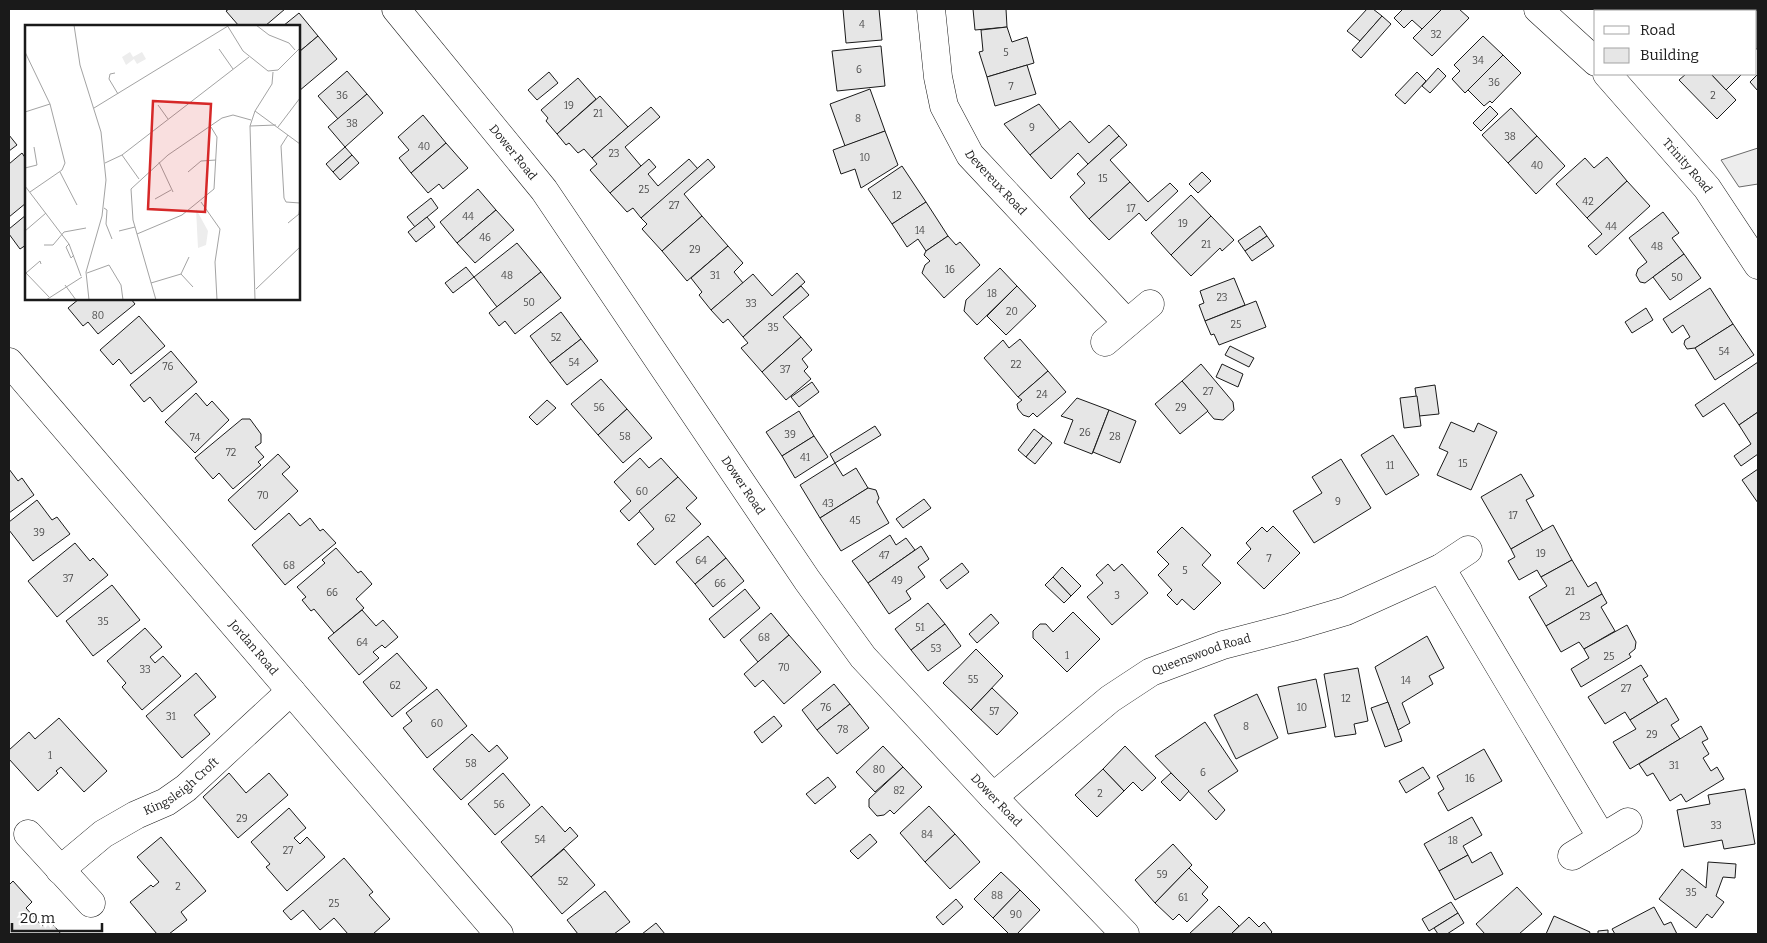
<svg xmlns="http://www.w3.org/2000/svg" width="1767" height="943" viewBox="0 0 1767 943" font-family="Bitter,serif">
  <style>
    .built { fill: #ededed; stroke: #6a6a6a }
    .building { fill: #e6e6e6; stroke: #1a1a1a }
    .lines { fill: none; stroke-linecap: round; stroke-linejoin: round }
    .minor-casing { stroke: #1a1a1a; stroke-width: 29 }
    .minor { stroke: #fff; stroke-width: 28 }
    .labels { text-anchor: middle; stroke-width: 4; stroke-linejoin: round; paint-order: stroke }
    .number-label { font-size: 10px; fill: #4d4d4d }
    .street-label { font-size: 12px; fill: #1a1a1a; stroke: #fff }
    .inset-road { fill: none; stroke: #a3a3a3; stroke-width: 1 }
    .view { fill: #d62828; fill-opacity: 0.15; stroke: #d62828; stroke-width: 2.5 }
    .inset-edge { fill: none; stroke: #1a1a1a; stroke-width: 2.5 }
  </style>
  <rect width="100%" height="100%" fill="#fff"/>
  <!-- built -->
  <polygon class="built" points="1758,148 1758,184 1739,187 1721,160"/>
  <!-- building -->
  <g class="building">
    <polygon points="229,9 285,9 265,26 239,26 226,11"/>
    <polygon points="843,9 879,9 882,40 846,43"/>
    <polygon points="973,9 1006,9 1007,27 975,30"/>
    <polygon points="1367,9 1373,9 1382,16 1360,41 1347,31"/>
    <polygon points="1403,9 1442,9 1422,29 1412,20 1404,28 1394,18"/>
    <polygon points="1442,9 1459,9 1469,18 1432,56 1413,38"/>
    <polygon points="1749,9 1755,9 1758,12 1758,51 1756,48 1756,11 1746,11"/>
    <polygon points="299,13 318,36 299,52 299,26 283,26"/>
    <polygon points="1382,16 1391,24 1361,58 1352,50"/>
    <polygon points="1007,27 1012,42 1027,37 1034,63 987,77 979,52 983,51 981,30"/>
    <polygon points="318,36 337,59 299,91 299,52"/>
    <polygon points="1483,36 1503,55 1465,93 1452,79 1460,71 1454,65"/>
    <polygon points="881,46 885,86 837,91 832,51"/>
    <polygon points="1503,55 1521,73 1492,103 1490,101 1484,106 1468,90"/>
    <polygon points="1027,65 1036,94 995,106 987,77"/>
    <polygon points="1438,68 1446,76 1430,93 1422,86"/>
    <polygon points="347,71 367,94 338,119 318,96"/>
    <polygon points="549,72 558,83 537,100 528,90"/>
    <polygon points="1417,72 1426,81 1405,104 1395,95"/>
    <polygon points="1686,74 1711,74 1736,100 1717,119 1679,80"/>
    <polygon points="1711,74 1742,74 1726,90"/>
    <polygon points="1758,74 1758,91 1750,82"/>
    <polygon points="578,78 596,99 557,134 546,121 548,118 541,110"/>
    <polygon points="870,89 885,131 845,146 830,104"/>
    <polygon points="367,94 383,113 345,147 328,127"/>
    <polygon points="600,96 628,127 592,158 584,149 578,153 569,143 566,145 557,134"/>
    <polygon points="1039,104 1060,130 1030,155 1004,124"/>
    <polygon points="1490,106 1498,114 1481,131 1473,123"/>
    <polygon points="651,107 660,117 625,147 641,166 610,193 590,170 597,164 592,158"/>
    <polygon points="1511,108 1537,136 1508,163 1482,135"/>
    <polygon points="423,115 446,143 411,173 399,158 409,150 398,137"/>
    <polygon points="1070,121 1089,143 1109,125 1119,136 1088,164 1078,153 1051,179 1030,155"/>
    <polygon points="885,131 898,165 861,188 855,169 841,174 833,150"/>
    <polygon points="9,135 17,145 9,151"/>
    <polygon points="1119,136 1127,145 1110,160 1130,182 1089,219 1070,197 1085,183 1077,174"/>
    <polygon points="1537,136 1565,166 1536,194 1508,163"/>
    <polygon points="446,143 468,168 443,189 439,184 428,193 411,173"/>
    <polygon points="345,147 352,155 333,172 326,164"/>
    <polygon points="22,153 26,159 26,203 9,217 9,164"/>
    <polygon points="352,155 359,163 340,180 333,172"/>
    <polygon points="1607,157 1627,181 1587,218 1556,184 1585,158 1594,168"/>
    <polygon points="649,159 656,167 648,174 658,186 689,159 698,169 641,218 633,208 627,212 610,193"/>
    <polygon points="708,159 715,167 684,194 702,216 662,251 642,229 647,224 641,218"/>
    <polygon points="902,166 926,202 892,224 868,189"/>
    <polygon points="1202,172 1211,181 1198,193 1189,184"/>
    <polygon points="1627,181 1650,206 1596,255 1588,246 1602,234 1587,218"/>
    <polygon points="1130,182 1148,202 1170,183 1178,191 1146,221 1139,213 1109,240 1089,219"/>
    <polygon points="478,189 496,210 457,243 440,222"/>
    <polygon points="1191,195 1211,216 1171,255 1151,233"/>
    <polygon points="431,198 438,208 415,227 407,217"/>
    <polygon points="926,202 948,236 926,251 918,239 907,247 892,224"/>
    <polygon points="496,210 514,230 475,263 457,243"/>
    <polygon points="1663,212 1679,233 1672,238 1684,254 1645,283 1640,282 1636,275 1638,269 1647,262 1629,238"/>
    <polygon points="26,215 26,245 20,249 9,234 9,229"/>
    <polygon points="702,216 728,246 687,281 662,251"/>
    <polygon points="1211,216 1234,240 1222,251 1220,248 1191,276 1171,255"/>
    <polygon points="427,217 435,227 416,242 408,232"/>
    <polygon points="1260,226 1267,236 1245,251 1238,241"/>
    <polygon points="948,236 956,245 960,242 980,265 944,298 922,273 925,265 930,261 924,255 926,251"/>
    <polygon points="1267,236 1274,246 1252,261 1245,251"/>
    <polygon points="517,243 541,272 497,307 474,277"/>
    <polygon points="728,246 743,263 734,272 743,283 711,310 699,295 702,292 691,278"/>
    <polygon points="1684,254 1701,278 1670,300 1653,277"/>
    <polygon points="466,267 474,277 453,293 445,283"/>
    <polygon points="1000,268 1017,286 977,325 964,311 966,300"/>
    <polygon points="541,272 561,298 515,334 505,321 499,326 489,313"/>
    <polygon points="797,273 805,282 743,337 728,319 723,323 711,310 753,274 772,296"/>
    <polygon points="1234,278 1245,305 1205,321 1199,305 1204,303 1200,291"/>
    <polygon points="801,286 809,295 783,317 801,337 762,372 741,348 748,343 743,337"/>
    <polygon points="1017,286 1036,306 1006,335 987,316"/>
    <polygon points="1710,288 1733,324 1695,348 1687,349 1684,344 1685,340 1690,337 1683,325 1672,333 1663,319"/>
    <polygon points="79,299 131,299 135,304 98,334 88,322 83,326 68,308"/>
    <polygon points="1256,301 1266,327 1219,345 1214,334 1211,335 1205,321"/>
    <polygon points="1646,308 1653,320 1632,333 1625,322"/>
    <polygon points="561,312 581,339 550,363 530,336"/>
    <polygon points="139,316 165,346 131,374 119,359 113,365 100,350"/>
    <polygon points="1733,324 1754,355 1715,380 1695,348"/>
    <polygon points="801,337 812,350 802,359 808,367 804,371 811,379 786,400 762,372"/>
    <polygon points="581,339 598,361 567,385 550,363"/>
    <polygon points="1020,339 1048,371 1018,397 984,358 1003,340 1009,348"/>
    <polygon points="1230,346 1254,358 1249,367 1225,355"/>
    <polygon points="171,351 197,382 162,412 150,397 144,402 130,385"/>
    <polygon points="1758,362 1758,412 1739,425 1724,403 1703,417 1695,405"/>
    <polygon points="1201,364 1233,402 1234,410 1223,420 1214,419 1182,381"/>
    <polygon points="1222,364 1243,374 1238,387 1216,377"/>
    <polygon points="1048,371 1066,392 1037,417 1033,413 1029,417 1023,415 1018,409 1017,404 1022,400 1018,397"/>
    <polygon points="601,379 627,409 598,435 571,404"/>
    <polygon points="1182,381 1208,411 1180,434 1155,404"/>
    <polygon points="812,382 819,392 799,407 791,397"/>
    <polygon points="1435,385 1439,414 1419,416 1415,388"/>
    <polygon points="196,393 207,406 212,401 229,420 195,453 165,422"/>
    <polygon points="1417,396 1421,426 1404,428 1400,398"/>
    <polygon points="1077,398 1109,410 1092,454 1064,443 1073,420 1061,416"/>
    <polygon points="547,400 556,408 537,425 529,417"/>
    <polygon points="627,409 652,438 623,463 598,435"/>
    <polygon points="1109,410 1136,421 1120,463 1093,452"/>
    <polygon points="799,411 814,436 782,456 766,432"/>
    <polygon points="1758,412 1758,454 1741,466 1734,456 1751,444 1739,425"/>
    <polygon points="242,419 250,419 261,434 261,443 255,447 264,457 258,462 261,465 233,489 219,473 213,479 195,458"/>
    <polygon points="1451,422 1474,432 1478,423 1497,432 1471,490 1437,475 1448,452 1439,448"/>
    <polygon points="875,426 881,435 835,463 830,454"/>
    <polygon points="1034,429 1043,436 1026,457 1018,450"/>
    <polygon points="1393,435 1419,475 1386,495 1361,455"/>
    <polygon points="814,436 828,457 795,478 782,456"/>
    <polygon points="1043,436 1052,443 1035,464 1026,457"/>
    <polygon points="278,454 290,467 282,474 298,491 255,530 228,500"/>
    <polygon points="640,458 649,468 661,458 678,477 629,521 620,511 631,501 614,482"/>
    <polygon points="1341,459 1371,508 1314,543 1293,511 1322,493 1312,477"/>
    <polygon points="835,463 843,476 856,468 868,488 820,518 800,485"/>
    <polygon points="9,469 18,481 22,478 34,495 9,513"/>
    <polygon points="1758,469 1758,503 1742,480"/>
    <polygon points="1521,474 1534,496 1526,500 1543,531 1511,549 1481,497"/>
    <polygon points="678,477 697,498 686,508 701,524 655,565 637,544 654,529 639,511"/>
    <polygon points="868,488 876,490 879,498 877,502 889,523 841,551 820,518"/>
    <polygon points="924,499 931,508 903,528 896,519"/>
    <polygon points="37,500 52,520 57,517 70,534 33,561 9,530 9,522"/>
    <polygon points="289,513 300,526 310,518 320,531 323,529 336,543 285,585 252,545"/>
    <polygon points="1553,525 1572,560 1541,577 1537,570 1519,580 1508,561 1515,557 1511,549"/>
    <polygon points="1273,526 1300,553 1264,589 1237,563 1251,549 1246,543 1262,527 1267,532"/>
    <polygon points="1182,527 1211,555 1202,565 1221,583 1194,610 1182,599 1177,605 1167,595 1172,590 1158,575 1169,564 1157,552"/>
    <polygon points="890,535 896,545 906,538 915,550 868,583 852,561"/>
    <polygon points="708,536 726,558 695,584 676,562"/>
    <polygon points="75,543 90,561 93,558 108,575 57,617 28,581"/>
    <polygon points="921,546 929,559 918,567 925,577 906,591 911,599 889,614 868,583"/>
    <polygon points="336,548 358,573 361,571 372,584 356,599 364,608 334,633 314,609 311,611 302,600 306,597 297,587 325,563 322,560"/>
    <polygon points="726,558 744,581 713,607 695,584"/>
    <polygon points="1572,560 1588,587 1596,582 1602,594 1546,626 1529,597 1547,586 1541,577"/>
    <polygon points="962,563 969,572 947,589 940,580"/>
    <polygon points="1108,564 1114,571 1122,564 1148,593 1112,625 1087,597 1103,583 1096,575"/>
    <polygon points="1062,567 1081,586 1071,596 1053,577"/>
    <polygon points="1053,577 1071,596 1064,603 1045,585"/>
    <polygon points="112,585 140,620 93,656 66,621"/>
    <polygon points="745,589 760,608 724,638 709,619"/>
    <polygon points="1602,594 1607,603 1601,607 1615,631 1584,649 1579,642 1561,652 1546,626"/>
    <polygon points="928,603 945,624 911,650 895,629"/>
    <polygon points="362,610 376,626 383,620 398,637 385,648 382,645 373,652 379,658 359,675 328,638"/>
    <polygon points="1073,612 1100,639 1067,672 1033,638 1033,631 1040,624 1046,624 1053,632"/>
    <polygon points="771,613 789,635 758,662 740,640"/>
    <polygon points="991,614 999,623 977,643 969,634"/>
    <polygon points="945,624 961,646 928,671 911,650"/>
    <polygon points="1627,625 1636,642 1635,649 1629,654 1631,657 1581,687 1571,669 1589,658 1584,649"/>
    <polygon points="145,628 162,647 150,657 155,663 163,656 181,676 142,710 122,687 126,683 107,661"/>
    <polygon points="789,635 821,672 784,704 763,680 755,687 744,674"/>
    <polygon points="1427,636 1444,668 1429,676 1433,684 1402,703 1410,723 1398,730 1375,667"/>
    <polygon points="976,649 1003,676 971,710 943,683"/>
    <polygon points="397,653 427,688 392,717 363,682"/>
    <polygon points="1641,665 1648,676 1643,679 1658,703 1630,720 1625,712 1605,724 1588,697"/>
    <polygon points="1358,668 1368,721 1354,724 1356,734 1335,737 1324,674"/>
    <polygon points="196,673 216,697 194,715 210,734 182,758 146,716"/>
    <polygon points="1316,679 1326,727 1288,734 1278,687"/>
    <polygon points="834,684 850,704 817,730 802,710"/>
    <polygon points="992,688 1018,713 997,735 971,710"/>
    <polygon points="437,689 467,726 427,758 403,728 412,721 406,713"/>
    <polygon points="1257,694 1278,738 1236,759 1214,715"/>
    <polygon points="1666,698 1679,720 1671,725 1680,739 1630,769 1613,742 1636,729 1630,720"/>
    <polygon points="1388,702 1402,741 1385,747 1371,708"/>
    <polygon points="850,704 869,728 837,754 817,730"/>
    <polygon points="774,716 782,726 762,743 754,732"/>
    <polygon points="59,718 107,771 84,792 61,767 56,771 58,773 38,791 9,759 9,750 29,732 35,739"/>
    <polygon points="1205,722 1238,771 1208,791 1225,810 1216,820 1155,756"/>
    <polygon points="1701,726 1708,739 1702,742 1709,754 1703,758 1711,771 1717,767 1724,779 1686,802 1681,794 1670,801 1653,773 1647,776 1639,764"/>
    <polygon points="472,734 489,752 497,745 508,758 461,800 433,769"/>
    <polygon points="883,746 903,767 875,792 856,772"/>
    <polygon points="1125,746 1156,778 1142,791 1133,782 1124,791 1103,769"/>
    <polygon points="1484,749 1502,781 1448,811 1438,793 1444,789 1437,776"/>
    <polygon points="903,767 922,787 894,814 890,810 884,815 877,816 869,807 869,799"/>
    <polygon points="1423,767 1430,778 1406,793 1399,781"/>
    <polygon points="1103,769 1124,791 1097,817 1075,795"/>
    <polygon points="229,773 246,793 269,773 288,795 238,838 203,797"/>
    <polygon points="503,773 530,805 495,835 468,804"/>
    <polygon points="1171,773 1189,791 1180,801 1161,782"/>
    <polygon points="828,777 836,787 815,804 806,794"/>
    <polygon points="1745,789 1755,844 1724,849 1722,840 1684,847 1677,810 1710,804 1708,795"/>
    <polygon points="542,806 565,832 570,827 578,836 531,877 501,842"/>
    <polygon points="929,806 955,834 925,862 900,833"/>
    <polygon points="289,808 306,828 294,838 300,844 307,837 325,857 287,891 266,867 270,864 251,842"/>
    <polygon points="1472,817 1482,835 1463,846 1468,855 1439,871 1424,844"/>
    <polygon points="870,834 877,842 858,859 850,851"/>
    <polygon points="955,834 980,862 950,889 925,862"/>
    <polygon points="161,837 206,891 181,912 187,920 169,934 157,934 130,902 151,885 153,887 159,882 137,857"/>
    <polygon points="1173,844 1192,865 1155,903 1135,880"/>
    <polygon points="564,849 595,885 562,914 531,877"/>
    <polygon points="1491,852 1503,874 1455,900 1439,871 1468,855 1472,863"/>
    <polygon points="344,858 373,892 369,895 390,919 373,934 348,934 334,918 320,930 303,910 291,920 283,911"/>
    <polygon points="1708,862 1736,864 1735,878 1723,877 1716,896 1724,902 1712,918 1707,914 1696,928 1659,899 1682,869 1706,888"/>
    <polygon points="1189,868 1208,887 1202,894 1208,900 1187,922 1179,914 1173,920 1155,903"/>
    <polygon points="1001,872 1020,890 993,918 974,899"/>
    <polygon points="13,881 32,902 26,908 42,926 49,920 61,934 9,934 9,885"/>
    <polygon points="1517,887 1542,914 1519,934 1485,934 1476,924"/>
    <polygon points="1020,890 1040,910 1017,934 1009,934 993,918"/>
    <polygon points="605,891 630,922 614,934 578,934 567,920"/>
    <polygon points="956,899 963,907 943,925 936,917"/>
    <polygon points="1451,902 1458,913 1429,931 1422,919"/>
    <polygon points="1219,906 1239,926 1231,934 1189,934"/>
    <polygon points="1654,907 1664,925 1671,922 1677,934 1615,934 1612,929"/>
    <polygon points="1458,913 1464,923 1447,934 1438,934 1434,928"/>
    <polygon points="1554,916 1590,932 1589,934 1546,934"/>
    <polygon points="1249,917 1259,927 1264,922 1272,932 1270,934 1231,934"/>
    <polygon points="656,923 665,934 642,934"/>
    <polygon points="1608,930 1608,934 1598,934 1598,931"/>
  </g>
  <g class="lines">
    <defs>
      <g id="minor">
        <path id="s1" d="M396 9 544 190 807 580 863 657 993 797 1125 934"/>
        <path id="s2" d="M931 9 938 77 944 106 970 155 1127 323"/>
        <polyline points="1538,9 1596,62"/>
        <polyline points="1669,11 1672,9"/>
        <path id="s3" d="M1607 74 1707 188 1758 265"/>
        <polyline points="1105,342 1150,304"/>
        <path id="s4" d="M9 362 499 934"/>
        <polyline points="1441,568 1602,838"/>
        <path id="s5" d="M993 797 1110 699 1151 672 1223 645 1292 627 1346 611 1441 568 1468 550"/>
        <polyline points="28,834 91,903"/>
        <polyline points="1572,856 1628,822"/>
        <path id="s6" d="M60 870 103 834 136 815 166 802 186 788 291 691"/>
      </g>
    </defs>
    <!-- minor casing -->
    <use href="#minor" class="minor-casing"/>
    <!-- minor -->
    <use href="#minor" class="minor"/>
  </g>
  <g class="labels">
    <!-- number labels -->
    <g class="number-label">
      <text x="862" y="28">4</text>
      <text x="1436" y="38">32</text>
      <text x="1006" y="56">5</text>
      <text x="1478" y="64">34</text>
      <text x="859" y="73">6</text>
      <text x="1494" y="86">36</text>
      <text x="1011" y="90">7</text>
      <text x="342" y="99">36</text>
      <text x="1713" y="99">2</text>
      <text x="569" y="109">19</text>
      <text x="598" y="117">21</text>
      <text x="858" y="122">8</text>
      <text x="352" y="127">38</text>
      <text x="1032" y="131">9</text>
      <text x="1510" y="140">38</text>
      <text x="424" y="150">40</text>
      <text x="614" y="157">23</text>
      <text x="865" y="161">10</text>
      <text x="1537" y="169">40</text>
      <text x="1103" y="182">15</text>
      <text x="644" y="193">25</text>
      <text x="897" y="199">12</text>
      <text x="1588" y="205">42</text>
      <text x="674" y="209">27</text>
      <text x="1131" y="212">17</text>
      <text x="468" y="220">44</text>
      <text x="1183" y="227">19</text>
      <text x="1611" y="230">44</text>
      <text x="920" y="234">14</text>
      <text x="485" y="241">46</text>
      <text x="1206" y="248">21</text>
      <text x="1657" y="250">48</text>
      <text x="695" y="253">29</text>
      <text x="950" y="273">16</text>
      <text x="507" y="279">48</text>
      <text x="715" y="279">31</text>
      <text x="1677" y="281">50</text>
      <text x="992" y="297">18</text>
      <text x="1222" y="301">23</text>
      <text x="529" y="306">50</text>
      <text x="751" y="307">33</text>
      <text x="1012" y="315">20</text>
      <text x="98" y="319">80</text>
      <text x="1236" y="328">25</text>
      <text x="773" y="331">35</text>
      <text x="556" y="341">52</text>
      <text x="1724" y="355">54</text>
      <text x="574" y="366">54</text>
      <text x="1016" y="368">22</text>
      <text x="168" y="370">76</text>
      <text x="785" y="373">37</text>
      <text x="1208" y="395">27</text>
      <text x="1042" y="398">24</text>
      <text x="599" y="411">56</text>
      <text x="1181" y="411">29</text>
      <text x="1085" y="436">26</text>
      <text x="790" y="438">39</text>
      <text x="625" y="440">58</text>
      <text x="1115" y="440">28</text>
      <text x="195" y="441">74</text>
      <text x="231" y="456">72</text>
      <text x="805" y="461">41</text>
      <text x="1463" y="467">15</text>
      <text x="1390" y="469">11</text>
      <text x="642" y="495">60</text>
      <text x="263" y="499">70</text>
      <text x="1338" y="505">9</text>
      <text x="828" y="507">43</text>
      <text x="1513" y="519">17</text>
      <text x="670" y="522">62</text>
      <text x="855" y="524">45</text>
      <text x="39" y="536">39</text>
      <text x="1541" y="557">19</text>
      <text x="884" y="559">47</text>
      <text x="1269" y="562">7</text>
      <text x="701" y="564">64</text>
      <text x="289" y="569">68</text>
      <text x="1185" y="574">5</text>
      <text x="68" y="582">37</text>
      <text x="897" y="584">49</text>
      <text x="720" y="587">66</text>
      <text x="1570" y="595">21</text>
      <text x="332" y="596">66</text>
      <text x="1117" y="599">3</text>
      <text x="1585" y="620">23</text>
      <text x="103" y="625">35</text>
      <text x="920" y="631">51</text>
      <text x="764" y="641">68</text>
      <text x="362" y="646">64</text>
      <text x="936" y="652">53</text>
      <text x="1067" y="659">1</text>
      <text x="1609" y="660">25</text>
      <text x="784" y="671">70</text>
      <text x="145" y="673">33</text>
      <text x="973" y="683">55</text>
      <text x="1406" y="684">14</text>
      <text x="395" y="689">62</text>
      <text x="1626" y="692">27</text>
      <text x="1346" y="702">12</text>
      <text x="826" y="711">76</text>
      <text x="1302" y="711">10</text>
      <text x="994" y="715">57</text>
      <text x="171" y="720">31</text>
      <text x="437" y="727">60</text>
      <text x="1246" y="730">8</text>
      <text x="843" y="733">78</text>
      <text x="1652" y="738">29</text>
      <text x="50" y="759">1</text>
      <text x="471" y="767">58</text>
      <text x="1674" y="769">31</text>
      <text x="879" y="773">80</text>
      <text x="1203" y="776">6</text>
      <text x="1470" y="782">16</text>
      <text x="899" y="794">82</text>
      <text x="1100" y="797">2</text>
      <text x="499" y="808">56</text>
      <text x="242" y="822">29</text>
      <text x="1716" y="829">33</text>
      <text x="927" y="838">84</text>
      <text x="540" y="843">54</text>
      <text x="1453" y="844">18</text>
      <text x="288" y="854">27</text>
      <text x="1162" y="878">59</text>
      <text x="563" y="885">52</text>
      <text x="178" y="890">2</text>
      <text x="1691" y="896">35</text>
      <text x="997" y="899">88</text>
      <text x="1183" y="901">61</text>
      <text x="334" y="907">25</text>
      <text x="1016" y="918">90</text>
    </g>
    <!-- street labels -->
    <g class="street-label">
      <text dy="4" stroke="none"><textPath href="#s1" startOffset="185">Dower Road</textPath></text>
      <text dy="4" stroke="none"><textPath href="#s3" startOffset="122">Trinity Road</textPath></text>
      <text dy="4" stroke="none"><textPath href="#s2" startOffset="191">Devereux Road</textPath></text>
      <text dy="4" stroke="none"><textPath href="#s1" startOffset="590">Dower Road</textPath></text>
      <text dy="4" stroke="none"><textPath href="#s4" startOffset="376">Jordan Road</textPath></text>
      <text dy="4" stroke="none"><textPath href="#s5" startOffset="255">Queenswood Road</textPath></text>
      <text dy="4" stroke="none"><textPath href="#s6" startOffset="148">Kingsleigh Croft</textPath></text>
      <text dy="4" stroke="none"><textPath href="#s1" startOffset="995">Dower Road</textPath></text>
    </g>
  </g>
  <!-- overview -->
  <g transform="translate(25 25)">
    <rect width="275" height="275" fill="#fff"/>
    <path d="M105 27 108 32 117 27 121 34 112 39 109 34 101 40 97 32ZM171 184 183 206 181 220 173 223Z" fill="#ededed"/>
    <path class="inset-road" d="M49 0 55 40 76 107 81 155 77 191 61 247 64 275M202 0 218 26 243 46 253 45 275 23M231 0 244 10 264 18 270 25M194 24 208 44M0 27 25 79 40 138 37 145 5 167M90 48 85 49 84 54 93 69M133 80 143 94M69 83 203 1M230 86 275 119M0 87 25 79M225 101 251 100M253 102 275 73M263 110 256 121 259 173 261 177 275 178M97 130 114 154M134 137 148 167M80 138 97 130 224 32M0 143 12 140 9 122M35 147 52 180M163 147 176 136 191 135M0 161 44 219 56 251M130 174 146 165M176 177 195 204 190 237 192 275M79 183 82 185 81 199 87 214M263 198 274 189 275 180M0 206 21 188M94 206 110 202M112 209 157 190 189 164 192 112 186 102M44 219 41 222 46 233 49 230M19 220H28L39 207 61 203M16 239 15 236 1 248 24 272M62 248 84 240 96 260 98 275M156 249 168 262M126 258 156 249 164 232M40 260 51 275M231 264 275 222M21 275 57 252M131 275 108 195 106 164 143 130 197 93 208 90 226 95M230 275 225 101 230 86 247 59 248 47"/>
    <path class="view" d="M128 76 186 79 180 187 123 184Z"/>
    <rect width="275" height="275" class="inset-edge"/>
  </g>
  <!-- border -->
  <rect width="1767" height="943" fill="none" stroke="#1a1a1a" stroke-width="20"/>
  <!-- legend -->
  <rect x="1594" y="10" width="162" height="65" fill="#ffffff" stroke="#a3a3a3"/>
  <rect x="1604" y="26" width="25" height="8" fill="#ffffff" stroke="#a3a3a3"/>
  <text x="1640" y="35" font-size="15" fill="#1a1a1a">Road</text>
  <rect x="1604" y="48" width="25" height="15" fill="#e6e6e6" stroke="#a3a3a3"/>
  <text x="1640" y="60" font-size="15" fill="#1a1a1a">Building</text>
  <!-- scale -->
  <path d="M12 923v8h90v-8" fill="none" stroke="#1a1a1a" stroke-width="2.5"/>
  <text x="20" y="923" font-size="15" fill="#1a1a1a" stroke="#ffffff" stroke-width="4" paint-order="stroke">20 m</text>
</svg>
